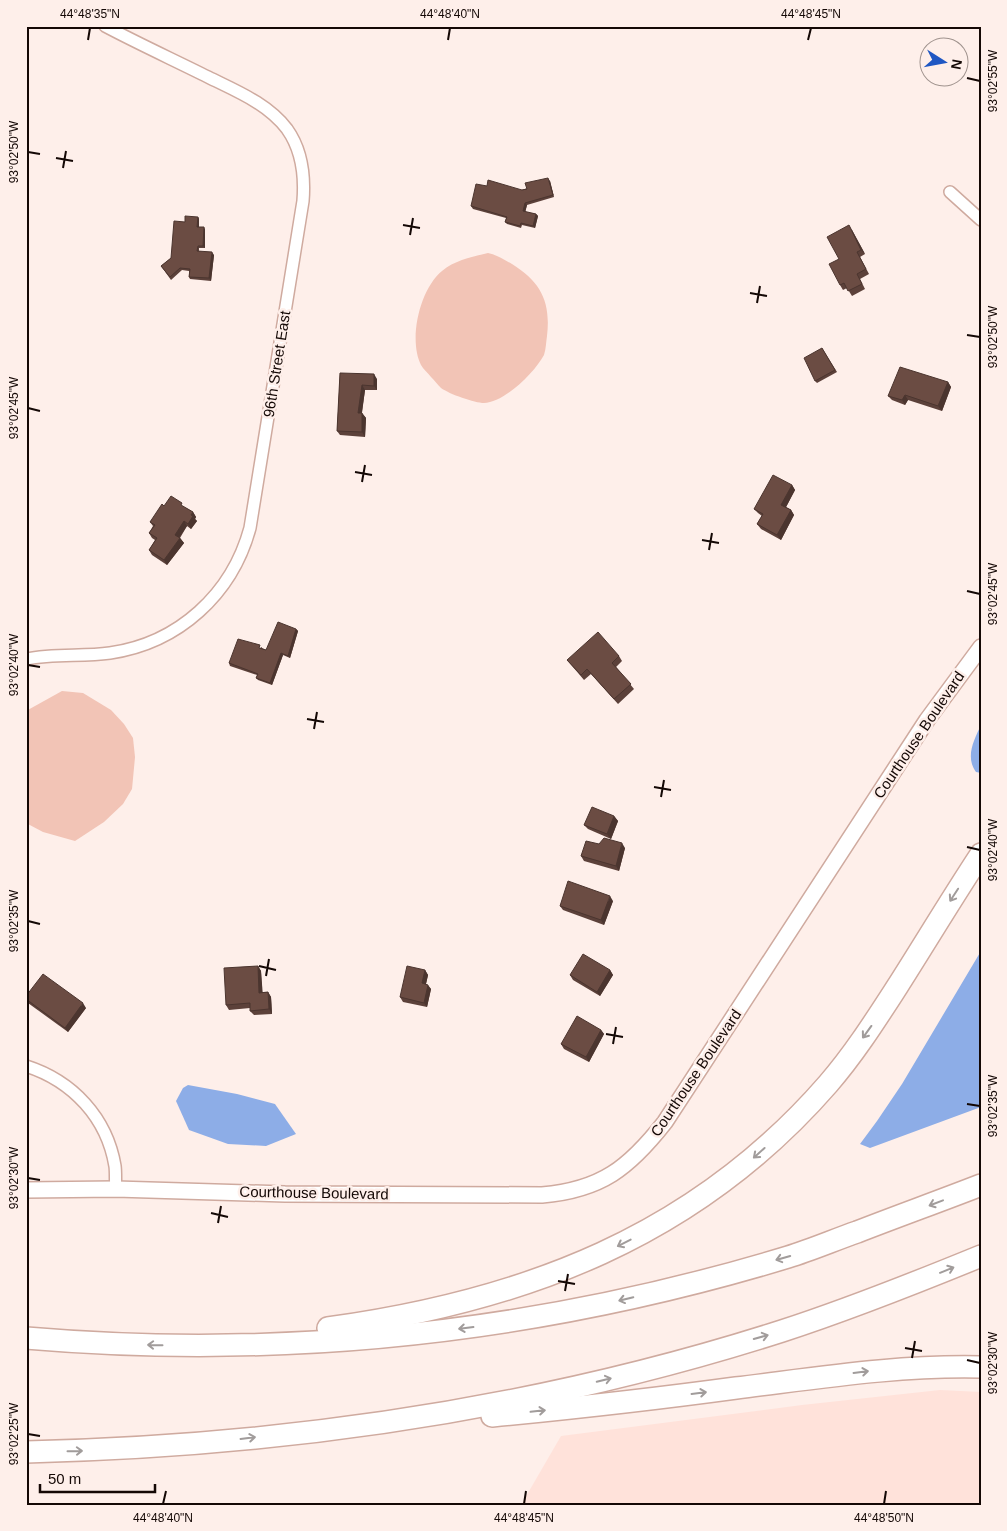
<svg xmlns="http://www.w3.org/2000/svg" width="1007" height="1531" viewBox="0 0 1007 1531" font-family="Arial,sans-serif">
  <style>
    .built { fill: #ffe2da }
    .green { fill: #f2c4b6 }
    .water { fill: #8dade7 }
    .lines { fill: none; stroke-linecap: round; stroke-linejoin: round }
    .minor-casing { stroke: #cfaa9f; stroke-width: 14 }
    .tertiary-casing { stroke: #cfaa9f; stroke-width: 18 }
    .motorway-casing { stroke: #cfaa9f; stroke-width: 24 }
    .minor { stroke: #fff; stroke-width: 11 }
    .tertiary { stroke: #fff; stroke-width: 15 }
    .motorway { stroke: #fff; stroke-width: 21 }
    .wall { fill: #5c413a }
    .shaded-wall { fill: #4b352f }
    .building { fill: #6b4c43; stroke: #4b352f }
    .oneway { stroke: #a19c9b }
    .ticks { fill: none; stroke: #140805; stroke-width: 2 }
    .labels { text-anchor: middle; stroke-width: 5; stroke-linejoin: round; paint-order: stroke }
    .street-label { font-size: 15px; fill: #140805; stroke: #feefea }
    .neatline { fill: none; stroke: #140805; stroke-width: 2 }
    .ticks-label { font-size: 12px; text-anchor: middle; fill: #140805 }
  </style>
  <rect width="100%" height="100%" fill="#feefea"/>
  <!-- built -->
  <polygon class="built" points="940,1390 981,1392 981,1505 521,1505 561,1436 802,1405"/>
  <!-- green -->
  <g class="green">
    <path d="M488 253C497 255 503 259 512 264 541 282 551 302 547 336 546 342 546 349 544 355 535 372 504 403 484 403 475 403 449 394 441 388 438 385 434 380 431 377 428 373 423 369 421 365 408 339 420 289 442 271 455 260 472 257 488 253Z"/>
    <polygon points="62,691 83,693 111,710 124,724 133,738 135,757 132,789 123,804 104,822 75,841 43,832 26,823 26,711"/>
  </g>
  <!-- water -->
  <g class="water">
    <path d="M981 725V773L976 772C965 757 974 740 981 725Z"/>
    <polygon points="981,951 981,1107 870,1148 860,1144 877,1121 902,1084"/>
    <polygon points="188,1085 237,1094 275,1104 296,1134 266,1146 228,1144 189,1130 176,1101 183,1088"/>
  </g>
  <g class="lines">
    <defs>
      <g id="minor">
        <polyline points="950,192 981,220"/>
        <path d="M26 659C55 653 82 657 110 653 179 643 232 594 250 528L303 201C305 176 302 150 287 129 267 103 236 91 208 77 174 60 139 44 105 26"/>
        <path d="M26 1066C73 1081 107 1118 115 1166 116 1173 115 1182 116 1189"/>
      </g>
      <path id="tertiary" d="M26 1190 116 1189 285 1194 542 1195C601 1190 629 1168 665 1122L927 720 981 647"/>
      <g id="motorway">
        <path d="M328 1328C524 1301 695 1237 828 1084 854 1054 875 1021 897 987 925 943 952 898 981 854"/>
        <path d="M26 1338C284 1360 541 1332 788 1257 811 1250 834 1240 857 1232 898 1216 940 1201 981 1185"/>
        <path d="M492 1416C574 1408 655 1399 736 1388 818 1378 898 1365 981 1367"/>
        <path d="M26 1452C281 1446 539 1409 782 1331 850 1309 915 1283 981 1256"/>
      </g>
    </defs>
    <!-- minor casing -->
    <use href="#minor" class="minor-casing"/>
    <!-- tertiary casing -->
    <use href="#tertiary" class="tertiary-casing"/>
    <!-- motorway casing -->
    <use href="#motorway" class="motorway-casing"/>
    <!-- minor -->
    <use href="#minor" class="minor"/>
    <!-- tertiary -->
    <use href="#tertiary" class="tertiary"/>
    <!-- motorway -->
    <use href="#motorway" class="motorway"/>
  </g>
  <!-- wall -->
  <g class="wall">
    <polygon points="550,181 554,197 527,205 525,212 536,214 538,216 535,228 522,225 521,228 507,224 505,222 506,218 473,209 471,206"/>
    <polygon points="198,217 199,219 199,227 204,227 205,230 205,248 199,248 199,251 214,255 211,281 190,279 189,277 189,271 182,270 171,280 161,266 171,258 185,222"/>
    <polygon points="852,230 865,254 860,257 869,274 860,279 865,289 852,296 847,288 843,290 840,285 839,259"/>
    <polygon points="822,348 837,372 817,383 815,381"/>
    <polygon points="340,373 377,379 377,390 365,390 362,413 366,418 365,437 340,435 337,431"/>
    <polygon points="948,382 951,387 942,411 908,400 905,405 892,400 888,396"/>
    <polygon points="792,485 795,490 786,507 791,510 794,515 781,540 761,529 757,524 762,516 758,513 754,509"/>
    <polygon points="164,506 186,508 193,512 196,517 195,519 197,521 191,529 187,526 180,538 184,543 167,565 152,555 149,550 155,540 152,538 149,533 153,526 150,522"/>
    <polygon points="296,629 298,631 290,658 283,655 272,685 258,680 256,678 257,675 230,666 229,663 262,647 262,648 266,650"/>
    <polygon points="619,656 622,661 616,667 634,689 618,704 591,674 584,680 567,660"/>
    <polygon points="614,816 618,821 611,839 588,829 584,825"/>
    <polygon points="599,844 625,848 619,871 584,861 581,856"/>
    <polygon points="613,901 604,925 563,910 560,906"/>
    <polygon points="258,966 261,971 262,992 268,992 271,997 272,1014 254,1015 250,1011 250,1008 229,1010 226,1005"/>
    <polygon points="425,970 428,975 426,984 431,989 427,1007 403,1002 400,997"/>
    <polygon points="610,970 613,975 600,996 573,980 570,975"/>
    <polygon points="26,996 86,1008 68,1032 28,1003 26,1000"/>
    <polygon points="601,1030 604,1034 589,1062 564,1049 561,1044"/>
  </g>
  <!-- shaded-wall -->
  <g class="shaded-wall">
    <polygon points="548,178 550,181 554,197 553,195"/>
    <polygon points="525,203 527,205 525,213 523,211"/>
    <polygon points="536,214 538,216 535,228 533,226"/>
    <polygon points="198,217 199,219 199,229 197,227"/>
    <polygon points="849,225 852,230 865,254 861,250"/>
    <polygon points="204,227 205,230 205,248 203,246"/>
    <polygon points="212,252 214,255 211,281 209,278"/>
    <polygon points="374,374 377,379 377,390 374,386"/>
    <polygon points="948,382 951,387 942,411 938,406"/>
    <polygon points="362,385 365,390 361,418 358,413"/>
    <polygon points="905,395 908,400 905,405 902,400"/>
    <polygon points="362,413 366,418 365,437 362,432"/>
    <polygon points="792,485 795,490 785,509 781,505"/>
    <polygon points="791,510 794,515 781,540 777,535"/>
    <polygon points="193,512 196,517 195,519 197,521 191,529 188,524 191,515"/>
    <polygon points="184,521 187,526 178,539 175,535"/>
    <polygon points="180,538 184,543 167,565 164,560"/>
    <polygon points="296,629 298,631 290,658 288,656"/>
    <polygon points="281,653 283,655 272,685 270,683"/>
    <polygon points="614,816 618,821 611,839 607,834"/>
    <polygon points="622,843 625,848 619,871 616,866"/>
    <polygon points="610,896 613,901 604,925 601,920"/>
    <polygon points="258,966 261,971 263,997 259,993"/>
    <polygon points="425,970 428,975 425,988 422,983"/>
    <polygon points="610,970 613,975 600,996 597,992"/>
    <polygon points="428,985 431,989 427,1007 424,1003"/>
    <polygon points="268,992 271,997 272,1014 269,1009"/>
    <polygon points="83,1003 86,1008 68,1032 65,1028"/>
    <polygon points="601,1030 604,1034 589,1062 586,1057"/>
  </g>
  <!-- building -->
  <g class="building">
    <polygon points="548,178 553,195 525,203 523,211 536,214 533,226 521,223 520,226 505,222 507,217 471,206 476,184 487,186 488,180 522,190 527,189 525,183"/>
    <polygon points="185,216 198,217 197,227 204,227 203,246 198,246 197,251 212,252 209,278 189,277 190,269 180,268 170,277 161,266 171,258 174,221 185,222"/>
    <polygon points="849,225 861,250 857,252 866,269 857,274 862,284 848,291 844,283 840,285 829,264 839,259 827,237"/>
    <polygon points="822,348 835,370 815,381 804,358"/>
    <polygon points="900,367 948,382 938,406 905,395 902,400 888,396"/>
    <polygon points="340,373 374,374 374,386 362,385 358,413 362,413 362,432 337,431"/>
    <polygon points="773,475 792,485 781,505 791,510 777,535 757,524 763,514 754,509"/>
    <polygon points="171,496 182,503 181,505 193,512 191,515 193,516 188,524 184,521 175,535 180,538 164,560 149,550 157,538 149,533 155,525 150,522 162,504 164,506"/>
    <polygon points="278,622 296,629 288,656 281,653 270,683 256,678 258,674 229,663 238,639 260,645 259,648 266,650"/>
    <polygon points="598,632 619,656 612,663 631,684 614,699 587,669 581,675 567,660"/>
    <polygon points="592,807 614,816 607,834 584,825"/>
    <polygon points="604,838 622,843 616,866 581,856 586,841 599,844"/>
    <polygon points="568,881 610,896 601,920 560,906"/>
    <polygon points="583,954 610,970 597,992 570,975"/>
    <polygon points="258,966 259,993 268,992 269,1009 250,1011 250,1003 226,1005 224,968"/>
    <polygon points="407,966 425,970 422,983 428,985 424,1003 400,997"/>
    <polygon points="43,974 83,1003 65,1028 26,999 26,996"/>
    <polygon points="577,1016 601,1030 586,1057 561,1044"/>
  </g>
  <!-- one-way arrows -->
  <defs><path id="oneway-shaft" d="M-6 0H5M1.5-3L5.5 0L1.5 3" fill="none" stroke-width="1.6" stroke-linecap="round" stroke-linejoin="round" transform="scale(1.25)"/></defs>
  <g class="oneway">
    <use href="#oneway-shaft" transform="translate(954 895) rotate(123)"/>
    <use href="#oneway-shaft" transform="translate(867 1032) rotate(126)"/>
    <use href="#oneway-shaft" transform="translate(759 1153) rotate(138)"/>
    <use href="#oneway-shaft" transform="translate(936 1203) rotate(159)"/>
    <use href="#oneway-shaft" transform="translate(624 1243) rotate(153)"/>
    <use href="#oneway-shaft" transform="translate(783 1258) rotate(164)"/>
    <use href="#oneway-shaft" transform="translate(947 1270) rotate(-22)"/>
    <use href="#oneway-shaft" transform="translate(626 1299) rotate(167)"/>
    <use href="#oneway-shaft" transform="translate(466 1328) rotate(173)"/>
    <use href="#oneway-shaft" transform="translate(761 1337) rotate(-16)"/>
    <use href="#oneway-shaft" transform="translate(155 1345) rotate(-179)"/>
    <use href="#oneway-shaft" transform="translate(861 1372) rotate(-7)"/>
    <use href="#oneway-shaft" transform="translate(604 1380) rotate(-14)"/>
    <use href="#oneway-shaft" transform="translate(699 1393) rotate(-7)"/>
    <use href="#oneway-shaft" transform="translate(538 1411) rotate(-6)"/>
    <use href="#oneway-shaft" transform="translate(248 1438) rotate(-7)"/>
    <use href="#oneway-shaft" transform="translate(75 1451) rotate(-1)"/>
  </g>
  <!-- ticks -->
  <path class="ticks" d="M88 40 90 28M448 40 450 28M808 40 811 28M967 78 980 81M28 152 40 154M56 158 73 161M63 168 66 151M403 225 420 228M410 235 413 218M750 293 767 296M757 303 760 286M967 335 980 337M28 408 40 411M355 472 372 475M362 482 365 465M702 540 719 543M709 550 712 533M967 591 980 594M28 665 40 667M307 719 324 722M314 729 317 712M654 787 671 790M661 797 664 780M967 847 980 850M28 921 40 924M259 966 276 970M266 976 269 959M606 1034 623 1037M613 1044 616 1027M967 1104 980 1106M28 1178 40 1180M211 1213 228 1217M218 1223 221 1206M558 1281 575 1284M565 1291 568 1274M905 1348 922 1351M912 1358 915 1341M967 1360 980 1363M28 1434 40 1436M163 1504 166 1491M524 1504 526 1491M884 1504 886 1491"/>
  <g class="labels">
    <!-- street labels -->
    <g class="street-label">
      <text transform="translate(277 364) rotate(-81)" y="5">96th Street East</text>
      <text transform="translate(919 735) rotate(-56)" y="5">Courthouse Boulevard</text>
      <text transform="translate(696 1073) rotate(-56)" y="5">Courthouse Boulevard</text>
      <text transform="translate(314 1193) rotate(1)" y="5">Courthouse Boulevard</text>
    </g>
  </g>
  <!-- border -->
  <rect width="1007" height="1531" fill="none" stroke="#feefea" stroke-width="55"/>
  <!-- north arrow -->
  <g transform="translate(944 62) rotate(101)"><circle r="24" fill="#feefea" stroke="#a0938e"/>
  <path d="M0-4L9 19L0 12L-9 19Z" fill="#1f57c3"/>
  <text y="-8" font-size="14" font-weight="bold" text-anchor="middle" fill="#140805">N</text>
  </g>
  <!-- scale -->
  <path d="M40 1484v8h115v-8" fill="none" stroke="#140805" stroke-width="2.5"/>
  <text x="48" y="1484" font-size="15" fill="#140805" stroke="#feefea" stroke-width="4" paint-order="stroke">50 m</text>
  <rect x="28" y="28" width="952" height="1476" class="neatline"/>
  <g class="ticks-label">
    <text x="90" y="18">44°48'35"N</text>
    <text x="450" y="18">44°48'40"N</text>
    <text x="811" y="18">44°48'45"N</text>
    <text transform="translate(993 81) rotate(-90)" y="4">93°02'55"W</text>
    <text transform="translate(14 152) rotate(-90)" y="4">93°02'50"W</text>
    <text transform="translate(993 337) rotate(-90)" y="4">93°02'50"W</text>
    <text transform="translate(14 408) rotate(-90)" y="4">93°02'45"W</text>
    <text transform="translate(993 594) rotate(-90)" y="4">93°02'45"W</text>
    <text transform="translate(14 665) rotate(-90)" y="4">93°02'40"W</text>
    <text transform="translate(993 850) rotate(-90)" y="4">93°02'40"W</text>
    <text transform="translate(14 921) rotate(-90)" y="4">93°02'35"W</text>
    <text transform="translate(993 1106) rotate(-90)" y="4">93°02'35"W</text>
    <text transform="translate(14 1178) rotate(-90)" y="4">93°02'30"W</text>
    <text transform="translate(993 1363) rotate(-90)" y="4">93°02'30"W</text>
    <text transform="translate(14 1434) rotate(-90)" y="4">93°02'25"W</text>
    <text x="163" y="1522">44°48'40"N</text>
    <text x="524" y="1522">44°48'45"N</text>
    <text x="884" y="1522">44°48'50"N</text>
  </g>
</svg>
